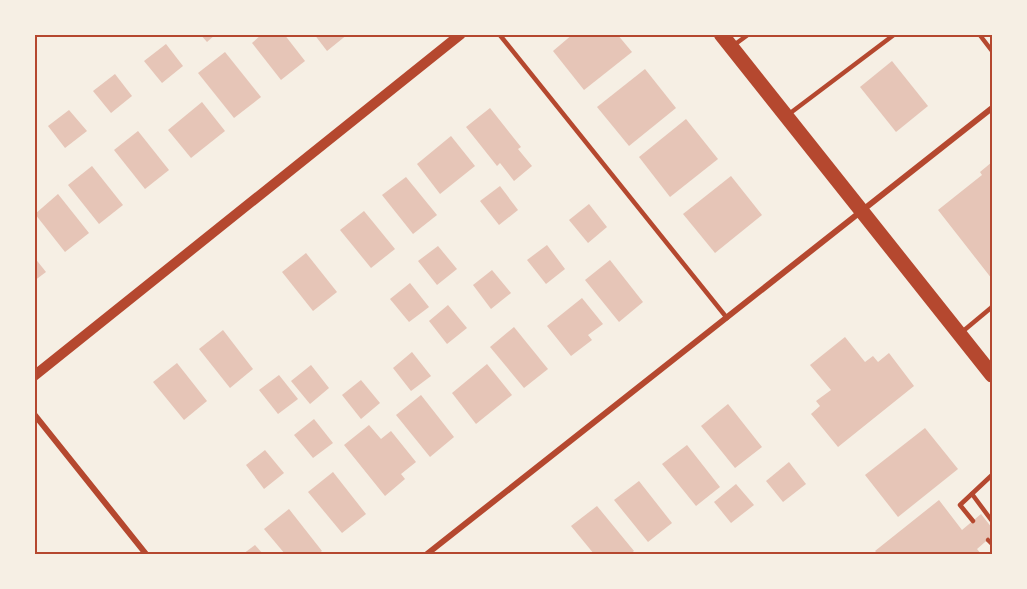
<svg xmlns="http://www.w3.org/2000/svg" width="1027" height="589" viewBox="0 0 1027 589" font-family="'Fira Sans Condensed',sans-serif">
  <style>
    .building { fill: #e6c5b7 }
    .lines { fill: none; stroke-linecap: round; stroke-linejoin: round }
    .service { stroke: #b5482f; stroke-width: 4.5 }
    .minor { stroke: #b5482f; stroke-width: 6 }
    .tertiary { stroke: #b5482f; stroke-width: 10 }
    .primary { stroke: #b5482f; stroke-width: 15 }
    .neatline { fill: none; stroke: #b5482f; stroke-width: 2 }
  </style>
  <rect width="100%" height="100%" fill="#f6efe4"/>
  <!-- building -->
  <g class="building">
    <polygon points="200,34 216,34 207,42"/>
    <polygon points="262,34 284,34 305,61 281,80 252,43"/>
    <polygon points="314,34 348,34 327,51"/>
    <polygon points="573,34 617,34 632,52 584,90 553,51"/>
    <polygon points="166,44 183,66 162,83 144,61"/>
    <polygon points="225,52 261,97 234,118 198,73"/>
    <polygon points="892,61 928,106 896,132 860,87"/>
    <polygon points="645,69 676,108 629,146 597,107"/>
    <polygon points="115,74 132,96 111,113 93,91"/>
    <polygon points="202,102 225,131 191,158 168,130"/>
    <polygon points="490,108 521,147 518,149 532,166 514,181 500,163 497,166 466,127"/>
    <polygon points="69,110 87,131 65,148 48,126"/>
    <polygon points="686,119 718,159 670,197 639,157"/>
    <polygon points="138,131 169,170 145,189 114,150"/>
    <polygon points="451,136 475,166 440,194 417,164"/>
    <polygon points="992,162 992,279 938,210 982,175 980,172"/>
    <polygon points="92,166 123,205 99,224 68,185"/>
    <polygon points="731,176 762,215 715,253 683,214"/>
    <polygon points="406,177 437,215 413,234 382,195"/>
    <polygon points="500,186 518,210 499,225 480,201"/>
    <polygon points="58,194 89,233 65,252 35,214"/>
    <polygon points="589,204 607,227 588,243 569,220"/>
    <polygon points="364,211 395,249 371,268 340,230"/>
    <polygon points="547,245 565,269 546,284 527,260"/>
    <polygon points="438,246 457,269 437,285 418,261"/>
    <polygon points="306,253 337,292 313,311 282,272"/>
    <polygon points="34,257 46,272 34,281"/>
    <polygon points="610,260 643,302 619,322 585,280"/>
    <polygon points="492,270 511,293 491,309 473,285"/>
    <polygon points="410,283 429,307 409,322 390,299"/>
    <polygon points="582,298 603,324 588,335 592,340 571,356 547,326"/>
    <polygon points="448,305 467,328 447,344 429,321"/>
    <polygon points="514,327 548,369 524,388 490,347"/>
    <polygon points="223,330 253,369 230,388 199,349"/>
    <polygon points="845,337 865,362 873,356 878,362 889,353 914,386 838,447 811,414 820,406 816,401 831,390 810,365"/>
    <polygon points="412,352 431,376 411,391 393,368"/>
    <polygon points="177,363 207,401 184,420 153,382"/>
    <polygon points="487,364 512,395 476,424 452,393"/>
    <polygon points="311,365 329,388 310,404 291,381"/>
    <polygon points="279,375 298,399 278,414 259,390"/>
    <polygon points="361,380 380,403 361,419 342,395"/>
    <polygon points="421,395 454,437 430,457 396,415"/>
    <polygon points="728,404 762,447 735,468 701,426"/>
    <polygon points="314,419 333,443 313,458 294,435"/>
    <polygon points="369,425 381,439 391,431 416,462 401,474 405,479 385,496 344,445"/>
    <polygon points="925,428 958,469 898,517 865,475"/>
    <polygon points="687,445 720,487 696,506 662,464"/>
    <polygon points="265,450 284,473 264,489 246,465"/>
    <polygon points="789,462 806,484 783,502 766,481"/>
    <polygon points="333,472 366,514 342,533 308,492"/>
    <polygon points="639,481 672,523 648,542 614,500"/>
    <polygon points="736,484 754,505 731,523 714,502"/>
    <polygon points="939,500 962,530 981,514 992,528 992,536 977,549 981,554 878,554 875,551"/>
    <polygon points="597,506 634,551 630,554 594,554 571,526"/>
    <polygon points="289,509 322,551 318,554 285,554 264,529"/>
    <polygon points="255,545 263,554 243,554"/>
  </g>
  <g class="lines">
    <!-- service -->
    <g class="service">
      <polyline points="499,34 727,318"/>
      <polyline points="979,34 992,51"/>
      <polyline points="734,45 749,34"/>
      <polyline points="789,114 895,34"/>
      <polyline points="962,332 992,307"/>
      <polyline points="972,494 992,521"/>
      <polyline points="973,521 960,505 992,475"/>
      <polyline points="988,540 992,544"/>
    </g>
    <!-- minor -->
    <g class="minor">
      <polyline points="34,414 146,554"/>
      <polyline points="427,554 992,108"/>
    </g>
    <!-- tertiary -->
    <polyline class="tertiary" points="34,376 461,34"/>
    <!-- primary -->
    <polyline class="primary" points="721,34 992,375"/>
  </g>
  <!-- border -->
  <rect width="1027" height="589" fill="none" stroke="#f6efe4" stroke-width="72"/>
  <rect x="36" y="36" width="955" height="517" class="neatline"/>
</svg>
